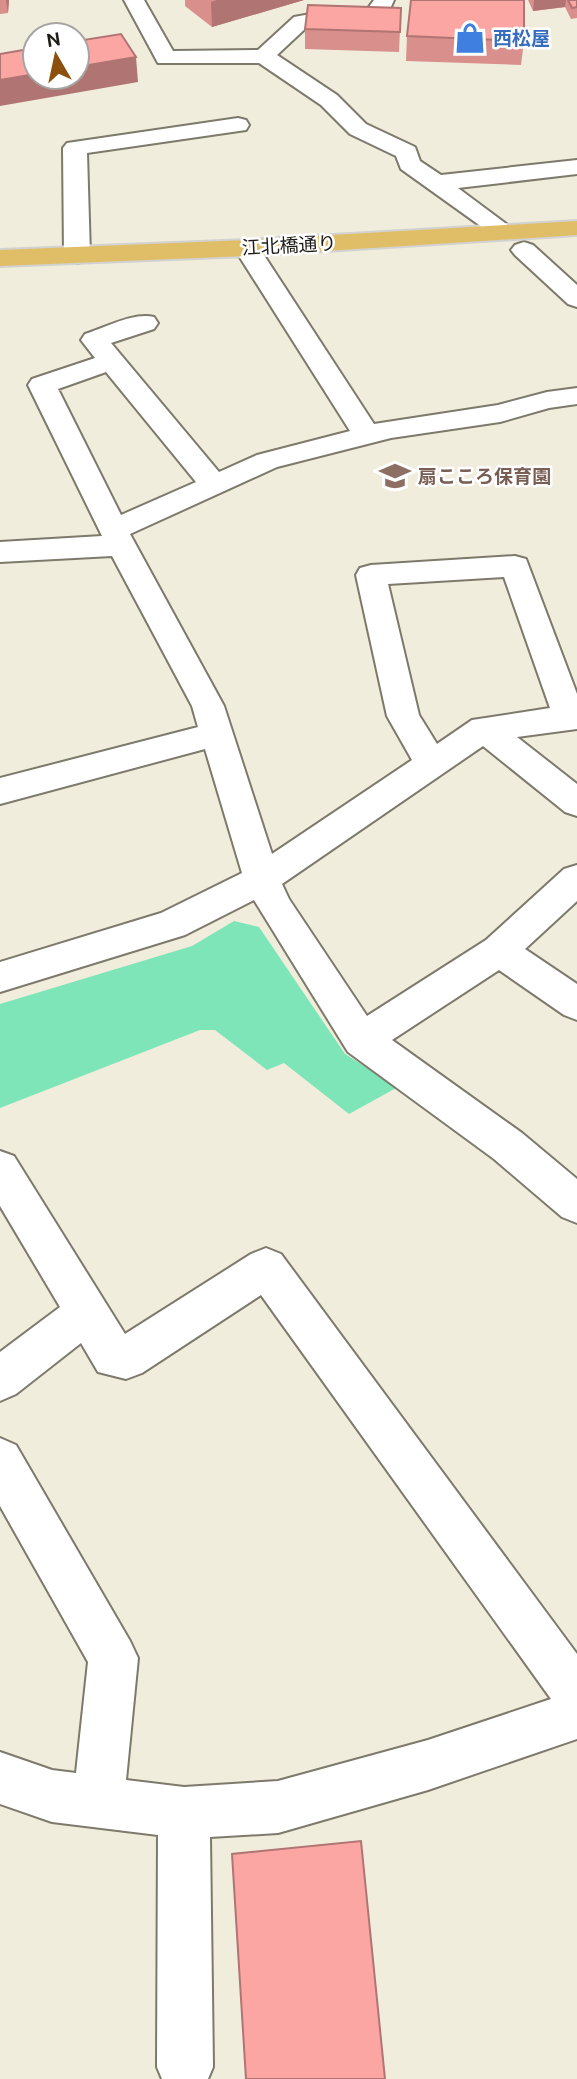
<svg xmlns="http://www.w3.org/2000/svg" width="577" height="2079" viewBox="0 0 577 2079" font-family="Ubuntu,'Noto Sans JP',sans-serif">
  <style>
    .green { fill: #7ee5b9 }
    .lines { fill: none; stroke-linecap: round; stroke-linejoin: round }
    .minor-casing { stroke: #7d796b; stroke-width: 4 }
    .major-casing { stroke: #d2d2d1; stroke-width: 4 }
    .minor { fill: #fff; fill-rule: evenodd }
    .major { fill: #e0be68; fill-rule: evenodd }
    .wall { fill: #d98f8c }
    .shaded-wall { fill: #b07472 }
    .building { fill: #fca6a3; stroke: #b07472; stroke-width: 2 }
    .labels { text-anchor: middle; stroke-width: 5; stroke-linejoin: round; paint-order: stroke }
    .far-shop-label { font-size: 19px; font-weight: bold; fill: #366cbe; stroke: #fff; text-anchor: start }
    .far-street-label { font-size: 19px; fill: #1e1c17; stroke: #fff }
    .far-education-label { font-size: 19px; font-weight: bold; fill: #785e54; stroke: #fff; text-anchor: start }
  </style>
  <rect width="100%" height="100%" fill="#f1eddd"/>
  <!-- green -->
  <polygon class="green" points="234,921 259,927 345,1054 398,1087 349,1114 284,1063 267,1070 215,1030 200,1030 0,1108 0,1004 192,946"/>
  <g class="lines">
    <defs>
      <g id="minor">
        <polygon points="124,0 144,0 173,51 258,50 294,17 338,9 366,11 374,0 394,0 390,9 378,22 338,21 308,26 277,55 337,95 366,124 415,147 420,161 441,175 577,160 577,174 458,188 517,232 514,237 505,239 496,237 401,169 396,156 350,134 321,105 259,63 158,63"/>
        <polygon points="238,118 246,120 249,125 246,130 87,153 90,255 86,260 77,263 68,260 64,255 63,148 67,143"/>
        <path d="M247 240 256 243 374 424 498 405 547 392 577 388V404L549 408 500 422 391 438 277 467 130 534 224 706 272 854 412 760 387 716 356 575 360 568 371 565 515 556 526 559 577 694V729L517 737 577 784V816L565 812 483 746 282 884 289 899 367 1016 486 940 564 869 577 865V901L525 949 577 984V1020L564 1015 499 970 392 1040 522 1133 577 1179V1223L562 1217 494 1159 348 1052 254 900 185 935 0 992V962L161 913 242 873 205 749 0 804V778L198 727 192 706 112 556 0 562V542L102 536 28 385 32 379 95 358 81 340 85 334C105 328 133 312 154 317L158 323 154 329 111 343 219 472 257 455 350 431 234 248 238 243ZM106 372 196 482 121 515 58 389ZM504 577 550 708 472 720 437 744 419 715 388 584Z"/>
        <polygon points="524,242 533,245 577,285 577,307 568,304 515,255 511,250 515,245"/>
        <polygon points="0,1151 14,1156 125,1334 251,1254 266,1248 281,1254 577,1654 577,1739 428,1790 278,1833 210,1837 213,2067 208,2079 162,2079 157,2067 158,1835 52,1822 0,1804 0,1752 52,1770 76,1773 88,1662 0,1506 0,1438 16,1445 130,1641 138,1658 126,1780 184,1787 278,1781 428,1740 551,1699 261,1295 142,1373 126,1379 98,1372 81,1343 16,1394 0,1401 0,1352 60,1307 0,1206"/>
      </g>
      <polygon id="major" points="577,221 577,235 247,256 0,266 0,250 247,240"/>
    </defs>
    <!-- minor casing -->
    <use href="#minor" class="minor-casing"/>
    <!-- major casing -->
    <use href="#major" class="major-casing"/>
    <!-- minor -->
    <use href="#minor" class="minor"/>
    <!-- major -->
    <use href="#major" class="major"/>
  </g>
  <!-- wall -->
  <g class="wall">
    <polygon points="0,0 9,0 8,13 0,14"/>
    <polygon points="185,0 304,0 212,27 185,6"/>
    <polygon points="528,0 577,0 577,18 571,19 565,7 533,11"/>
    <polygon points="401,8 399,52 305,49 305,29"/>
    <polygon points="407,36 524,41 521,65 406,61"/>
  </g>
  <!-- shaded-wall -->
  <g class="shaded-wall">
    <polygon points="6,0 9,0 8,13"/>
    <polygon points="217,0 304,0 212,27 211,2"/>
    <polygon points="534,0 566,0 565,7 533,11"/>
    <polygon points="136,57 138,82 0,106 0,80 35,74 35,77 77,77 77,67"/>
  </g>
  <!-- building -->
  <g class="building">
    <polygon points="411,0 524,0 524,41 407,36"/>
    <polygon points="568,0 577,0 577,7 572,8"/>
    <polygon points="308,5 401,8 400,32 305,29"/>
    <polygon points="121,34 136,57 77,67 77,41"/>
    <polygon points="35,48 35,74 0,80 0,54"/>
    <polygon points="361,1841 385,2079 246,2079 232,1854"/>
  </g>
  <!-- icons -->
  <defs>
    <symbol id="shop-bare" viewBox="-9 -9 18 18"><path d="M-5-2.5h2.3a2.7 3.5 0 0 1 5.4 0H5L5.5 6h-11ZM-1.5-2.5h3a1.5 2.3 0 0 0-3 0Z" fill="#3f7fe0" stroke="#fff" stroke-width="2.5" paint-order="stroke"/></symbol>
    <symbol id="school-bare" viewBox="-9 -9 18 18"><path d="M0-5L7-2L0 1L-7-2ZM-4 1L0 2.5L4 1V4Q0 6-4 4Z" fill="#8d6e63" stroke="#fff" stroke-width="2.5" paint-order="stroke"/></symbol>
  </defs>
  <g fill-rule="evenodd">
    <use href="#shop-bare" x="448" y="16" width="44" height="44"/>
    <use href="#school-bare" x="373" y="454" width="44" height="44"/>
  </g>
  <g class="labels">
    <!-- far-shop labels -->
    <g class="far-shop-label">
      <text x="493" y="45">西松屋</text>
    </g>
    <!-- far-street labels -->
    <g class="far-street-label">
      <text transform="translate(289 245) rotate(-3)" y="7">江北橋通り</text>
    </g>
    <!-- far-education labels -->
    <g class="far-education-label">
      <text x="418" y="483">扇こころ保育園</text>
    </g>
  </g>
  <!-- north arrow -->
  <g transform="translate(56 56) rotate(351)"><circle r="33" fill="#ffffff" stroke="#a5a4a2" stroke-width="2"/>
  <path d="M0-5L12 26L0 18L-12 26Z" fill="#8b500d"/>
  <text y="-10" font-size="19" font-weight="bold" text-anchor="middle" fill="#1e1c17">N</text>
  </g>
</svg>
